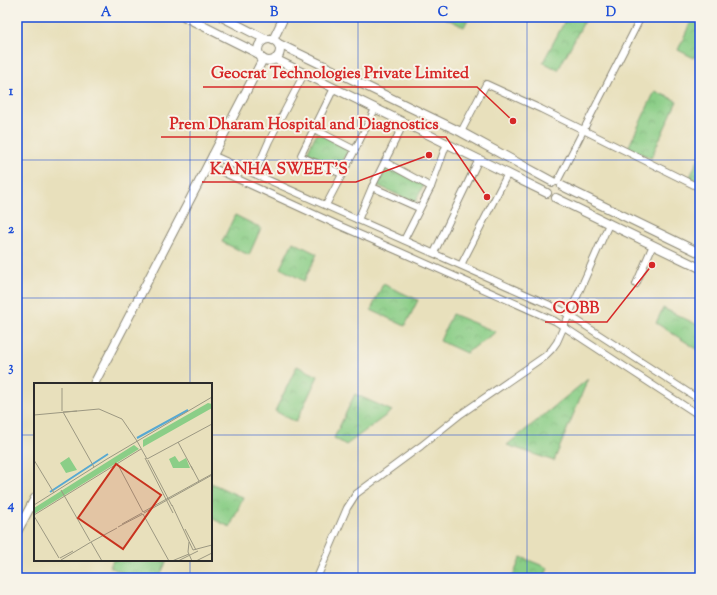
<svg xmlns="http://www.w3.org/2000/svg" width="717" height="595" viewBox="0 0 717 595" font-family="'Sorts Mill Goudy',serif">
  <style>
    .park { fill: url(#park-crowns); stroke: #5b7c59 }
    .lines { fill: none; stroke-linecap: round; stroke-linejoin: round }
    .street-casing { stroke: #8a8674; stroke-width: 8 }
    .secondary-casing { stroke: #8a8674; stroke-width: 10 }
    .street { stroke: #fff; stroke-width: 6 }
    .secondary { stroke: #fff; stroke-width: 8 }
    .grid { fill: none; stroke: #1d4ed8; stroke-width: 1; stroke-opacity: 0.55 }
    .inset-river { fill: none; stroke: #58a9d2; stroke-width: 2 }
    .inset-road { fill: none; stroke: #9c9882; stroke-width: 1 }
    .view { fill: #c8321e; fill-opacity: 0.15; stroke: #c8321e; stroke-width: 2 }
    .inset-edge { fill: none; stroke: #2b2b2b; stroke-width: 2 }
    .leader { fill: none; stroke: #d62828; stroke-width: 1.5 }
    .callout-dot { fill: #d62828; stroke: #f7f3e8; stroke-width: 1.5 }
    .callout-label { font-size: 16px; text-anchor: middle; font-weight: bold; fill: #d62828; stroke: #f7f3e8; stroke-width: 4; stroke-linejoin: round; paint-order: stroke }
    .neatline { fill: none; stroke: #1d4ed8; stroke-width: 1.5 }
    .grid-label { font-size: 13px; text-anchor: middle; font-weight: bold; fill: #1d4ed8 }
  </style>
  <defs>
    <pattern id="park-crowns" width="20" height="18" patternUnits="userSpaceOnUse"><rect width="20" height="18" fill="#8bce87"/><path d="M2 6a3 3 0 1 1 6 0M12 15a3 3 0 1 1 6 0" fill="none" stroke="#78b175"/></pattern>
  </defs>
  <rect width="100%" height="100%" fill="#f7f3e8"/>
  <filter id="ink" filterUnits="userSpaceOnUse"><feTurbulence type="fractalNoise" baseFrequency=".025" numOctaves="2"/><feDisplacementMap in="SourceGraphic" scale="8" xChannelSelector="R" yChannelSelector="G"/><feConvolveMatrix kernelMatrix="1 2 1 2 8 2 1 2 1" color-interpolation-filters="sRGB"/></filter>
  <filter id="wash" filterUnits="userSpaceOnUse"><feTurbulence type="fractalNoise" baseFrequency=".012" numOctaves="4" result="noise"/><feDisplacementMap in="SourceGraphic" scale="16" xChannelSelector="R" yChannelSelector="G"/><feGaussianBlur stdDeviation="0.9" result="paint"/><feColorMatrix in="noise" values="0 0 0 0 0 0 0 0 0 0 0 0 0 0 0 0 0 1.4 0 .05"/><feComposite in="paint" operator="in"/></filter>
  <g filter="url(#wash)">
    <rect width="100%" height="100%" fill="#e8e0bc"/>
    <!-- park -->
    <g class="park">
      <polygon points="443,17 469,17 464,27"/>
      <polygon points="567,17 579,17 585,20 558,70 543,62"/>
      <polygon points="693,17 700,17 700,45 694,58 678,50"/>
      <polygon points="655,91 677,101 651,158 628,148"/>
      <polygon points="317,132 349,149 339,169 307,153"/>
      <polygon points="700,155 700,182 690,177"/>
      <polygon points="384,165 424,184 415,203 375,184"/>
      <polygon points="235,215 261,228 249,255 222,242"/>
      <polygon points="293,242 317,254 304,281 280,268"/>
      <polygon points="383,284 418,300 405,326 371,310"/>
      <polygon points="663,308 700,326 700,351 656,323"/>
      <polygon points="452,314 496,332 466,353 440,341"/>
      <polygon points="297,366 318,376 296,422 275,411"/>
      <polygon points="588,379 554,461 507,445"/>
      <polygon points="355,394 392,411 346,445 334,438"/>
      <polygon points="211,483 243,498 230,527 211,518"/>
      <polygon points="521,557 548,568 544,578 512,578"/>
      <polygon points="113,560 167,560 159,578 134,578 110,567"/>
    </g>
  </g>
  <g filter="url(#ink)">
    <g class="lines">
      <defs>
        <g id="street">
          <polyline points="334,88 301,155 302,157 342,174"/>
          <polyline points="314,129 355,150"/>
          <polyline points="461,132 486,84 541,109 700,188"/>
          <polyline points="212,155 561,310 700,400"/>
          <polyline points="385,162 431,187"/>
          <polyline points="207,165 338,225 398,251 555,321 700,416"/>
          <polyline points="255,173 269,141 304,74"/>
          <polyline points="557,182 641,17"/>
          <polyline points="372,187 419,208"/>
          <polyline points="326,205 355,150 375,109"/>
          <polyline points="358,220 372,187 404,123"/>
          <polyline points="404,240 431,187 447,143"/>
          <polyline points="434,253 479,159"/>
          <polyline points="461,265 508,173"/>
          <polyline points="636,284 653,245"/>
          <polyline points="317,578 347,508 356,494 421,446 461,414 545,356 552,349 557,342 609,224"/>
        </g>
        <g id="secondary">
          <polyline points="185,17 259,54"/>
          <polyline points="222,17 265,39"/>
          <circle cx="269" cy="50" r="11"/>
          <polyline points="273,40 284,17"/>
          <polyline points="279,44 461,132 553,182"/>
          <polyline points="275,59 547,193"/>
          <polyline points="562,186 700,253"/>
          <polyline points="556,198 700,268"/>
          <polyline points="94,384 263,59"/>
          <polyline points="17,532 35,498"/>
        </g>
      </defs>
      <!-- street casing -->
      <use href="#street" class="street-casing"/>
      <!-- secondary casing -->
      <use href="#secondary" class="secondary-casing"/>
      <!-- street -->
      <use href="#street" class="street"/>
      <!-- secondary -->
      <use href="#secondary" class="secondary"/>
    </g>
  </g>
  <!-- grid -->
  <path class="grid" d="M190 17V384M358 17V578M527 17V578M17 160H700M17 298H700M17 435H35M211 435H700M190 560V578"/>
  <!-- overview -->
  <g transform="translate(34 383)">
    <rect width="178" height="178" fill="#e8e0bc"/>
    <path d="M174 20 178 21V25L109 64V57ZM100 62 105 66 0 131V125ZM35 74 43 87 32 90 26 80Z" fill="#8bce87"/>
    <path d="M141 73 145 79 152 75 156 85H139L135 76Z" fill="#8bce87"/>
    <path class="inset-river" d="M103 55 154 27M16 109 74 71"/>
    <path class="inset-road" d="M28 5V28M29 29 43 28M29 29 60 84M0 32 65 26 88 36 103 58M103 58 113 76M144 59 159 87M111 75 139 130M113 76 178 41M0 77 20 110M114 77 138 123M83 80 109 129M157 83 165 98M27 107 56 158M0 122 73 76 178 14M138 122 159 167 178 162M109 129 178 91M110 130 178 92M109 131 135 178M0 132 107 66M0 133 25 175M88 141 108 130M84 144 109 131M151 146 162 167M57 159 83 145M57 159 68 178M155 159 154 169 158 178M26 175 39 168M27 177 57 159M138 178 155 171M144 178 164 168M162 178 178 170"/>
    <path class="view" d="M82 81 127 112 89 166 44 135Z"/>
    <rect width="178" height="178" class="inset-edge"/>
  </g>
  <!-- callouts -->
  <path class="leader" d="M513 121L477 87H203M487 197L446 137H161M429 155L356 182H202M652 265L607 322H545"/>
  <g class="callout-dot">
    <circle cx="513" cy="121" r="4"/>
    <circle cx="487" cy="197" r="4"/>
    <circle cx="429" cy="155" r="4"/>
    <circle cx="652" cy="265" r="4"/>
  </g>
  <g class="callout-label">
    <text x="340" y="78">Geocrat Technologies Private Limited</text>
    <text x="304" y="129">Prem Dharam Hospital and Diagnostics</text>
    <text x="279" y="174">KANHA SWEET'S</text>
    <text x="576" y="313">COBB</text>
  </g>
  <!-- margin -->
  <rect width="717" height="595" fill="none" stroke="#f7f3e8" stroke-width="44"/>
  <rect x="22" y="22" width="673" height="551" class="neatline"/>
  <g class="grid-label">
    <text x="106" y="16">A</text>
    <text x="274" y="16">B</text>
    <text x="443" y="16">C</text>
    <text x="611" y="16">D</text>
    <text x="11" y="95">1</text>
    <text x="11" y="233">2</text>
    <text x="11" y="371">3</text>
    <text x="11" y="509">4</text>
  </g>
</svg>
